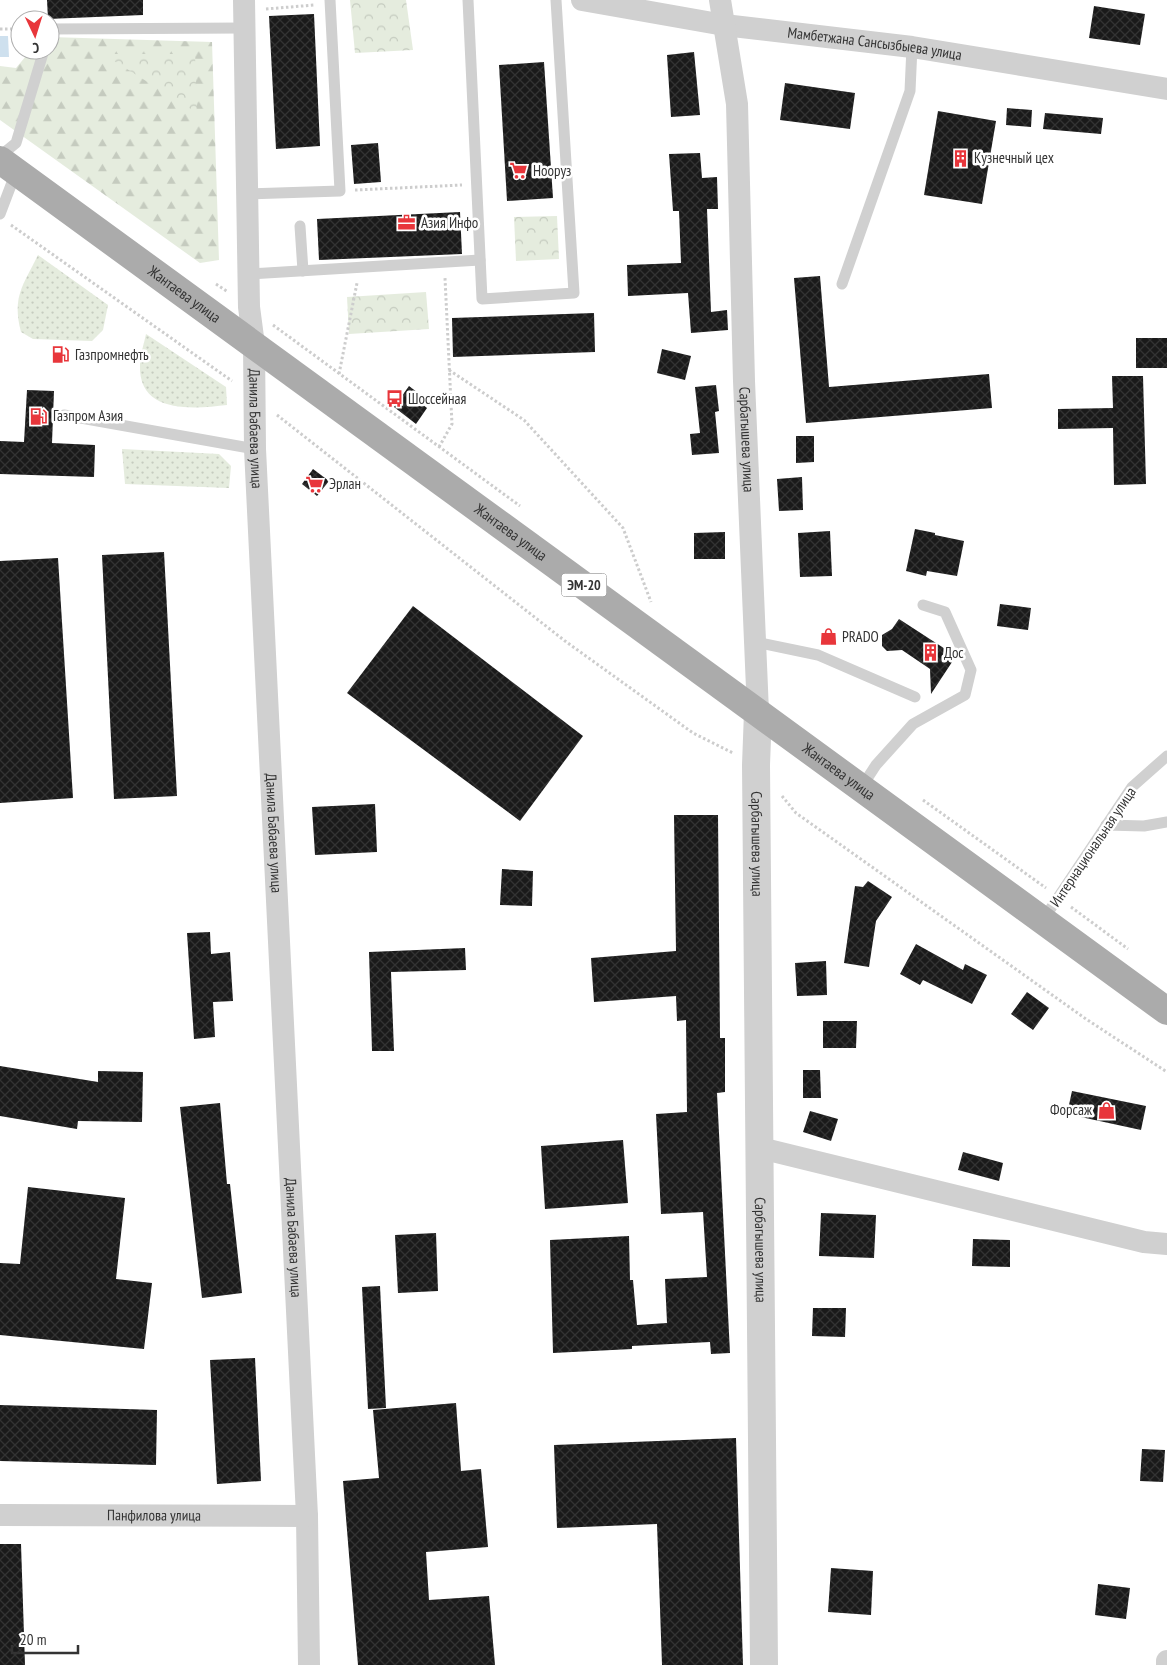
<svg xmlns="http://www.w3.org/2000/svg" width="1167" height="1665" viewBox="0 0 1167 1665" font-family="'PT Sans Narrow',sans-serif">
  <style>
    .grass { fill: url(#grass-dots) }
    .forest { fill: url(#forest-firs) }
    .park { fill: url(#park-crowns) }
    .water { fill: #cee0ee }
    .building { fill: url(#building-cross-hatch) }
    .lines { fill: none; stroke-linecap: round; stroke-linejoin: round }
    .path { stroke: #cdcdcd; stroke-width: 3; stroke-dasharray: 2.5 2.5; stroke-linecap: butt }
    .service { stroke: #d0d0d0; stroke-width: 11 }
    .minor { stroke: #d0d0d0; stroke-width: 22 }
    .tertiary { stroke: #d0d0d0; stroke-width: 28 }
    .primary { stroke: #ababab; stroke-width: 28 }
    .labels { text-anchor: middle; stroke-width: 5; stroke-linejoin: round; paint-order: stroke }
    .shield { fill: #fff; stroke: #707070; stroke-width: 1 }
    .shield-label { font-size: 14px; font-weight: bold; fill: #333 }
    .street-label { font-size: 15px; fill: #333; stroke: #fff }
    .poi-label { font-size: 15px; fill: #333; stroke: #fff; text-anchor: start }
  </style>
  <defs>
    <pattern id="grass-dots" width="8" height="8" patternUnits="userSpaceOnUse" patternTransform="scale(1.25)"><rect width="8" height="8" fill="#e5ecde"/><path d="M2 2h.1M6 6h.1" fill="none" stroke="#c5cbbf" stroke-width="1.8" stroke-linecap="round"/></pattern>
    <pattern id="forest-firs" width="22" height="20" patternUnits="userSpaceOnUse" patternTransform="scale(1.25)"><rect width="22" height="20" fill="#e5ecde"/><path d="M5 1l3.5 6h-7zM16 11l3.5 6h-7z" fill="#c5cbbf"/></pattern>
    <pattern id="park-crowns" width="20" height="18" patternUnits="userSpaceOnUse" patternTransform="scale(1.25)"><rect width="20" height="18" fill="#e5ecde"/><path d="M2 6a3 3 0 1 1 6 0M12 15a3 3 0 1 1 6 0" fill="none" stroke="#c5cbbf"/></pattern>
    <pattern id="building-cross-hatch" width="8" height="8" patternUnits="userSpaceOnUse" patternTransform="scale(1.25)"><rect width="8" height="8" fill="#1a1a1a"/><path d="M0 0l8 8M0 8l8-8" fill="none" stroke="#333"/></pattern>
  </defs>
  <rect width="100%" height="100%" fill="#fff"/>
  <!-- grass -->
  <g class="grass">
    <path d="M38 255 108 305 103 330 92 341 33 339 21 332C12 296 23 286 38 255Z"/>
    <path d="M146 334 226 387 227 405C193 409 138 414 140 365 140 355 144 344 146 334Z"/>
    <polygon points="122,449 219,454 231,466 229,488 125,484"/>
  </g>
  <!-- forest -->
  <polygon class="forest" points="50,37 212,42 219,260 200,263 0,120 0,66 16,68 31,50 50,50"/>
  <!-- park -->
  <g class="park">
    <polygon points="350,0 406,0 413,50 355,53"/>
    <polygon points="103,54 195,54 197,113"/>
    <polygon points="557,216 559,259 516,261 514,217"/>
    <polygon points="426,292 429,329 349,334 347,297"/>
  </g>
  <!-- water -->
  <polygon class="water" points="0,36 8,36 9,57 0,57"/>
  <!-- building -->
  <g class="building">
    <polygon points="47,0 143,0 143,15 48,19"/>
    <polygon points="1094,6 1145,14 1140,45 1089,38"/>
    <polygon points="314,14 320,146 276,149 269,16"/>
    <polygon points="694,52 700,115 671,117 667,55"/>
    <polygon points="544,62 553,198 507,201 499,65"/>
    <polygon points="785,83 855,93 850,129 780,120"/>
    <polygon points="1007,108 1032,110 1031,127 1006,125"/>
    <polygon points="938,111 996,121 982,204 924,195"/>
    <polygon points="1045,113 1103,118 1101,134 1043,129"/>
    <polygon points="378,143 381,182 354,184 351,145"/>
    <polygon points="700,153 702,178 717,177 718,209 707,209 711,312 727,310 728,330 691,333 688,293 628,296 627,265 681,263 679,211 673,211 669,154"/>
    <polygon points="460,212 462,254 319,260 317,219"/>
    <polygon points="820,276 829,387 989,374 992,408 806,423 794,278"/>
    <polygon points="594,313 595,352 453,357 452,318"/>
    <rect x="1136" y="338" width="31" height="30"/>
    <polygon points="662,349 691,356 685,380 657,373"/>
    <polygon points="1112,376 1143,376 1146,484 1114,485 1113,428 1058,429 1058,409 1113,408"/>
    <polygon points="716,385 719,411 715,412 719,453 692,455 690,434 700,433 695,387"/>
    <polygon points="409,386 426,399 422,404 427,408 416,424 394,407"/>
    <polygon points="27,390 54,391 52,443 95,445 94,477 0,474 0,441 24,442"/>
    <polygon points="796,436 814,436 814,462 796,463"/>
    <polygon points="313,469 329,481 317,496 302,484"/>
    <polygon points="802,477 803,510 779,511 777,479"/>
    <polygon points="915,529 935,533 935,535 964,541 957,576 927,571 926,576 906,571"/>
    <polygon points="830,531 832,576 800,577 798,533"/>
    <polygon points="725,532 725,559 694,559 694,533"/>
    <polygon points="164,552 177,796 114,799 102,555"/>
    <polygon points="58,558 73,798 0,803 0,561"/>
    <polygon points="1000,604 1031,608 1028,630 997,626"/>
    <polygon points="413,606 583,736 520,821 347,693"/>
    <polygon points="899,619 956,656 931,694 930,669 902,650 887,651 882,646 882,635 892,629"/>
    <polygon points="375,804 377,852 315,855 312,807"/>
    <polygon points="674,815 718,815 720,1038 725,1038 725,1092 717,1093 730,1353 711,1354 710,1342 632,1346 632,1349 553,1353 550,1240 629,1236 630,1280 633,1280 637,1325 667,1323 665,1279 707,1277 703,1212 661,1214 656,1114 687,1112 686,1020 677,1021 676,996 594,1002 591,958 676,951"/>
    <polygon points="502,869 533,871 532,906 500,905"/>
    <polygon points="868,881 892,897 876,921 869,967 844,963 855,886 863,887"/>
    <polygon points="210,932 211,954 230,952 233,1001 213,1002 215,1037 194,1039 187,933"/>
    <polygon points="916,944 963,970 965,964 987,975 972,1004 923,980 920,985 900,974"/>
    <polygon points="465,948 466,970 391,972 394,1051 372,1051 369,952"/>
    <polygon points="826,961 827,995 797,996 795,963"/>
    <polygon points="1027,992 1049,1008 1033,1030 1011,1014"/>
    <polygon points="823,1021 857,1021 856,1048 823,1048"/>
    <polygon points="0,1066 98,1082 98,1071 143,1072 142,1122 78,1121 77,1129 0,1116"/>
    <polygon points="803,1070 820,1070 821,1098 803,1098"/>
    <polygon points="1072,1091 1146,1106 1141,1130 1067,1114"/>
    <polygon points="220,1103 227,1184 230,1184 242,1293 202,1298 180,1107"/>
    <polygon points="810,1111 838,1119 831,1141 803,1132"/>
    <polygon points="623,1140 628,1203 545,1209 541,1146"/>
    <polygon points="963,1152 1003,1163 999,1181 958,1170"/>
    <polygon points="28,1187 125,1198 116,1279 152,1283 144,1349 0,1335 0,1263 20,1264"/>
    <polygon points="821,1213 876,1215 874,1258 819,1256"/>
    <polygon points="436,1233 438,1291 398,1293 395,1235"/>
    <polygon points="973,1239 1010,1240 1010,1267 972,1266"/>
    <polygon points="380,1286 386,1408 368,1409 362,1287"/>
    <polygon points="813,1308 846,1308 845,1337 812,1336"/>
    <polygon points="255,1358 261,1481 217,1484 210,1360"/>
    <polygon points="456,1403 461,1471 481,1469 488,1547 426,1552 429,1600 489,1596 495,1665 358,1665 343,1481 379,1478 373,1410"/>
    <polygon points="0,1405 157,1410 156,1465 0,1461"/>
    <polygon points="736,1438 743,1665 662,1665 657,1524 557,1528 554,1445"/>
    <polygon points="1142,1449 1165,1450 1163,1482 1140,1481"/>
    <polygon points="0,1544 21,1544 25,1665 0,1665"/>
    <polygon points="831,1568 873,1571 871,1615 828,1612"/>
    <polygon points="1098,1584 1130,1588 1126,1619 1095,1615"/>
  </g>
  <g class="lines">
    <!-- path -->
    <g class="path">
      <polyline points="266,9 314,5"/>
      <polyline points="0,29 20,29"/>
      <polyline points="355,190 462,185"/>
      <polyline points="11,225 232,381"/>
      <polyline points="216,284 228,292"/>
      <polyline points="273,325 520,506"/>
      <polyline points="449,370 524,420 623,528 651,602"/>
      <polyline points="339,374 357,283"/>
      <polyline points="277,415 565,641 693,733 733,753"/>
      <polyline points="439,447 452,424 445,278"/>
      <polyline points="782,796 796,813 1086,1019 1167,1072"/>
      <polyline points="923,800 1046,888"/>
      <polyline points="1071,907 1128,949"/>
    </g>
    <!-- service -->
    <g class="service">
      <polyline points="468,0 482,299 574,293 556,0"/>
      <polyline points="50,29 244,28"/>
      <polyline points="0,156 16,143 44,50"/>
      <polyline points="247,194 340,191 330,0"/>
      <polyline points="0,214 16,172"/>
      <polyline points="300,226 303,271"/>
      <polyline points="248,274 480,260"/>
      <polyline points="842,284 910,91 912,47"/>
      <polyline points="64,415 255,449"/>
      <polyline points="756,642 818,655 915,697"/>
      <polyline points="861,788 876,765 913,724 965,695 971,670 945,612 923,605"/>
      <polyline points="1106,825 1144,826 1167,822"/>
      <polyline points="1043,920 1132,787 1167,756"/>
    </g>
    <!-- minor -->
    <g class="minor">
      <path id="s1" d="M244 0 249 307 254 345 255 449 307 1516 309 1665"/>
      <path id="s2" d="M582 0 724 25 912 47 1167 89"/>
      <path id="s3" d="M720 0 737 104 744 381 758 712"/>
      <polyline points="760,1148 1144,1242 1167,1244"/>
      <path id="s4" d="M0 1515 307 1516"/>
      <polyline points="1167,1665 1167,1661"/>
    </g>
    <!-- tertiary -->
    <path class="tertiary" id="s5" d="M758 712 756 765 764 1665"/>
    <!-- primary -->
    <path class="primary" id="s6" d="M0 160 1167 1011"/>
  </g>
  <!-- icons -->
  <defs>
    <symbol id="building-bare" viewBox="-9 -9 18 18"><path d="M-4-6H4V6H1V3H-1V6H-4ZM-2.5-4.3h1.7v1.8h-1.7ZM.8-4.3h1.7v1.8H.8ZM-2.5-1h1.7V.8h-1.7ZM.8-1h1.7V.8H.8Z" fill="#e8363b" stroke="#fff" stroke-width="2.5" paint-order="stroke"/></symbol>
    <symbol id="supermarket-bare" viewBox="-9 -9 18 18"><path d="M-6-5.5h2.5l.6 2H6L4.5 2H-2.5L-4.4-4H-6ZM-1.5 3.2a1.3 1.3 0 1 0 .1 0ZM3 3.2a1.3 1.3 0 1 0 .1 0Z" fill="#e8363b" stroke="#fff" stroke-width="2.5" paint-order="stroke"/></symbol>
    <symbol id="office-bare" viewBox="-9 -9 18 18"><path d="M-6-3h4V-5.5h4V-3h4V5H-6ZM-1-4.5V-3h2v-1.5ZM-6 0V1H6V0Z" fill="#e8363b" stroke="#fff" stroke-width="2.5" paint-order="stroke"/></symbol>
    <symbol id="fuel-bare" viewBox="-9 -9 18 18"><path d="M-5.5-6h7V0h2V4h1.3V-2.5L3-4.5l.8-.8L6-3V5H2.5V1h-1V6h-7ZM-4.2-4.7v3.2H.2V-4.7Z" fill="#e8363b" stroke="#fff" stroke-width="2.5" paint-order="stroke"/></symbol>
    <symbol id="bus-bare" viewBox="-9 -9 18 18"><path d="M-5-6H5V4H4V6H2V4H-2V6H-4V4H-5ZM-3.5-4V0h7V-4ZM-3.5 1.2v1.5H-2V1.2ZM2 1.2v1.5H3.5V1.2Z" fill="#e8363b" stroke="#fff" stroke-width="2.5" paint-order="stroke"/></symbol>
    <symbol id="shop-bare" viewBox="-9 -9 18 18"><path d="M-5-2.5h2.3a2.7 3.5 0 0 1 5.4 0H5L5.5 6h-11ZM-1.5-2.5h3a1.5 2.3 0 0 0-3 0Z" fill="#e8363b" stroke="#fff" stroke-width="2.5" paint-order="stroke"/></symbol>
  </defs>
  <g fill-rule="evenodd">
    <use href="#building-bare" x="948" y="146" width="25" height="25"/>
    <use href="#supermarket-bare" x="506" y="158" width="25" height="25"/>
    <use href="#office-bare" x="394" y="210" width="25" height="25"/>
    <use href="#fuel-bare" x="48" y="342" width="25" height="25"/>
    <use href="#bus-bare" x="382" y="386" width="25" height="25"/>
    <use href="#fuel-bare" x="26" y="404" width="25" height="25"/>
    <use href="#supermarket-bare" x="302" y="472" width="25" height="25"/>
    <use href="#shop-bare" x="816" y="624" width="25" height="25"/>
    <use href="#building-bare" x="918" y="640" width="25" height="25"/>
    <use href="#shop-bare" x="1094" y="1098" width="25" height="25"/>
  </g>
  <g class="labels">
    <!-- shield labels -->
    <rect class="shield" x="561.5" y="573.5" width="45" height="23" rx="4"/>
    <g class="shield-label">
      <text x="584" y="590">ЭМ-20</text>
    </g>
    <!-- street labels -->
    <g class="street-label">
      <text dy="5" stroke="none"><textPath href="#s2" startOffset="296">Мамбетжана Сансызбыева улица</textPath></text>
      <text dy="5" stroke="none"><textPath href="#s6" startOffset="228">Жантаева улица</textPath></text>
      <text dy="5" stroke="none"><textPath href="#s1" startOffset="429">Данила Бабаева улица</textPath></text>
      <text dy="5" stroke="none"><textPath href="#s3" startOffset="441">Сарбагышева улица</textPath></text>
      <text dy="5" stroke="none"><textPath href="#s6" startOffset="632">Жантаева улица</textPath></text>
      <text dy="5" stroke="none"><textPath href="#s6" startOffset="1038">Жантаева улица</textPath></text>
      <text dy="5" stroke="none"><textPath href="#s1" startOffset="834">Данила Бабаева улица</textPath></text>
      <text dy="5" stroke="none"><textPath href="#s5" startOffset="132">Сарбагышева улица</textPath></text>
      <text transform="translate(1093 847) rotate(-56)" y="5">Интернациональная улица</text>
      <text dy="5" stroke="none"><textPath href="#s1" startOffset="1239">Данила Бабаева улица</textPath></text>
      <text dy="5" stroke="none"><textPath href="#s5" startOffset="538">Сарбагышева улица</textPath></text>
      <text dy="5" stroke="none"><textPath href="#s4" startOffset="154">Панфилова улица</textPath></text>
    </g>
    <!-- poi labels -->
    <g class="poi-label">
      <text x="974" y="163">Кузнечный цех</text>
      <text x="533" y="176">Нооруз</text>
      <text x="421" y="228">Азия Инфо</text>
      <text x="75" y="360">Газпромнефть</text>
      <text x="408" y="404">Шоссейная</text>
      <text x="53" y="421">Газпром Азия</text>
      <text x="329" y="489">Эрлан</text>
      <text x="842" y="642">PRADO</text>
      <text x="944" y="658">Дос</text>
      <text x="1092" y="1115" text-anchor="end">Форсаж</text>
    </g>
  </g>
  <!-- north arrow -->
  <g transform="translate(35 35) rotate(176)"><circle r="24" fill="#ffffff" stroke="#adadad"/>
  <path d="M0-4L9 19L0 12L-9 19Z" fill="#e8363b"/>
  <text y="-8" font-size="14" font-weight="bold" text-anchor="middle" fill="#333333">С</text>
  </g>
  <!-- scale -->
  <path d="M12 1645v8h66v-8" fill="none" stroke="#333333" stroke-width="2.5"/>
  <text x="20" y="1645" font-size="15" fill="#333333" stroke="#ffffff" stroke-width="4" paint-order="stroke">20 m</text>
</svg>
